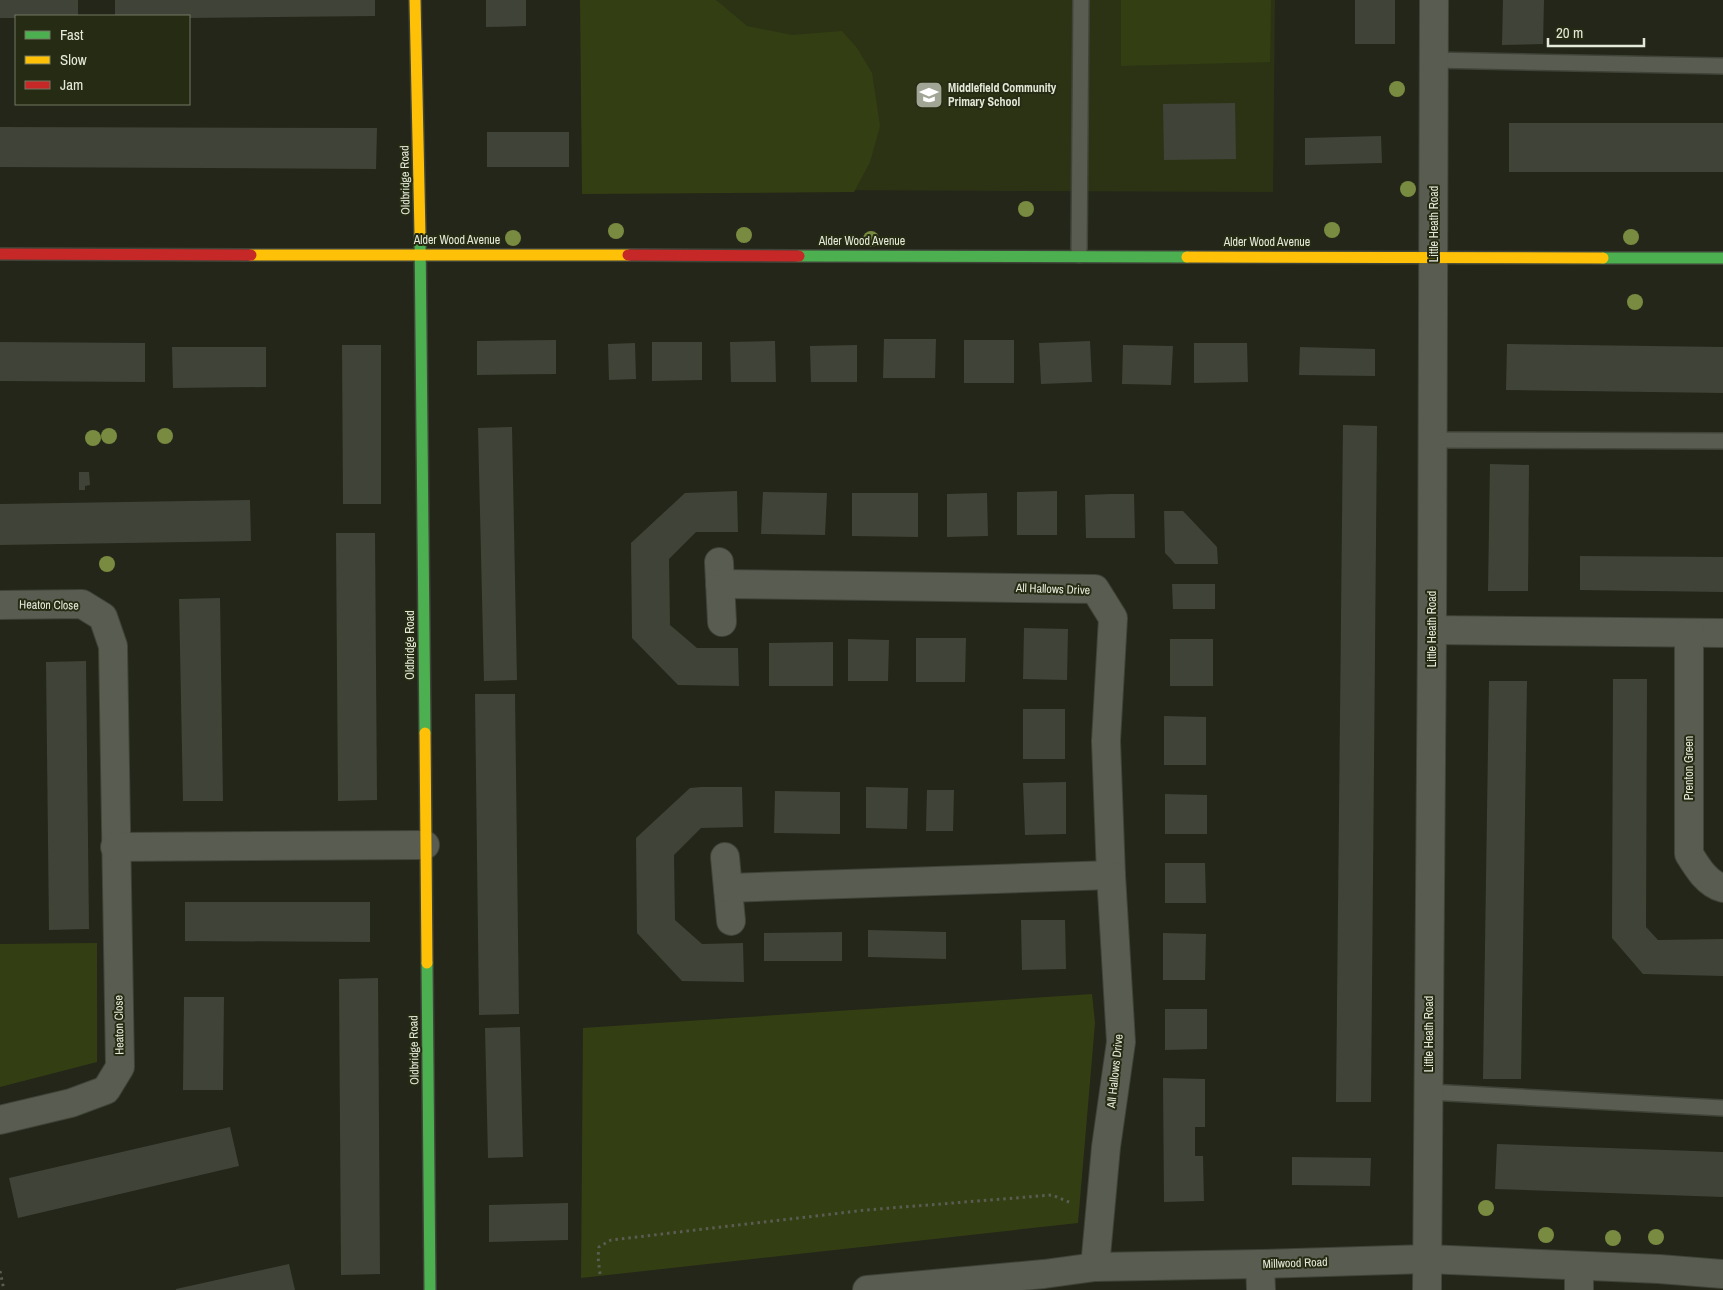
<svg xmlns="http://www.w3.org/2000/svg" width="1723" height="1290" viewBox="0 0 1723 1290" font-family="'Archivo Narrow',sans-serif">
  <style>
    .built { fill: #2c3315 }
    .green { fill: #343e13 }
    .building { fill: #404338 }
    .lines { fill: none; stroke-linecap: round; stroke-linejoin: round }
    .lane-casing { stroke: #3f4338; stroke-width: 18 }
    .street-casing { stroke: #3f4338; stroke-width: 30 }
    .fast-casing { stroke: #3f4338; stroke-width: 14 }
    .slow-casing { stroke: #3f4338; stroke-width: 14 }
    .jam-casing { stroke: #3f4338; stroke-width: 14 }
    .path { stroke: #5a5d53; stroke-width: 3; stroke-dasharray: 2.5 4; stroke-linecap: butt }
    .lane { stroke: #595c51; stroke-width: 15 }
    .street { stroke: #595c51; stroke-width: 28 }
    .fast { stroke: #4caf50; stroke-width: 11 }
    .slow { stroke: #ffc107; stroke-width: 11 }
    .jam { stroke: #c62828; stroke-width: 11 }
    .tree { fill: #798b40 }
    .labels { text-anchor: middle; stroke-width: 4; stroke-linejoin: round; paint-order: stroke }
    .poi-label { font-size: 12px; font-weight: bold; fill: #e4e9da; stroke: #262c13; text-anchor: start }
    .street-label { font-size: 12px; fill: #e4e9da; stroke: #262c13 }
  </style>
  <rect width="100%" height="100%" fill="#232619"/>
  <!-- built -->
  <polygon class="built" points="582,0 1275,0 1273,192 584,189"/>
  <!-- green -->
  <g class="green">
    <polygon points="580,0 716,0 747,26 792,35 842,31 857,48 872,73 880,126 870,162 854,192 582,194"/>
    <polygon points="1121,0 1271,0 1270,62 1121,66"/>
    <polygon points="97,943 97,1062 0,1087 0,944"/>
    <polygon points="1092,994 1095,1023 1078,1223 581,1278 583,1028"/>
  </g>
  <!-- building -->
  <g class="building">
    <polygon points="0,0 78,0 78,16 16,16 16,18 0,18"/>
    <polygon points="115,0 375,0 375,16 189,18 189,16 115,16"/>
    <polygon points="486,0 526,0 526,26 486,27"/>
    <rect x="1355" y="0" width="40" height="44"/>
    <polygon points="1503,0 1544,0 1543,44 1502,45"/>
    <polygon points="1235,103 1236,159 1164,160 1163,104"/>
    <rect x="1509" y="123" width="214" height="49"/>
    <polygon points="0,127 377,128 376,169 0,167"/>
    <rect x="487" y="132" width="82" height="35"/>
    <polygon points="1381,136 1382,163 1305,165 1305,138"/>
    <polygon points="884,339 936,339 935,378 883,378"/>
    <polygon points="556,340 556,374 477,375 477,341"/>
    <rect x="964" y="340" width="50" height="43"/>
    <polygon points="775,341 776,382 731,382 730,342"/>
    <polygon points="1090,341 1092,382 1041,384 1039,343"/>
    <polygon points="0,342 145,343 145,382 0,381"/>
    <polygon points="652,342 702,342 702,380 652,381"/>
    <polygon points="635,343 636,379 609,380 608,344"/>
    <polygon points="1194,343 1247,343 1248,382 1194,383"/>
    <polygon points="1507,344 1723,347 1723,393 1506,390"/>
    <polygon points="342,345 381,345 381,504 343,504"/>
    <polygon points="857,345 857,382 811,382 810,346"/>
    <polygon points="1123,345 1173,346 1171,385 1122,384"/>
    <polygon points="172,347 266,347 266,387 173,388"/>
    <polygon points="1300,347 1375,349 1375,376 1299,375"/>
    <polygon points="1343,425 1377,426 1371,1102 1336,1102"/>
    <polygon points="512,427 517,680 484,681 478,428"/>
    <polygon points="1490,464 1529,465 1528,591 1488,591"/>
    <polygon points="79,472 89,472 90,485 85,486 85,490 79,490"/>
    <polygon points="737,491 738,532 696,532 669,559 670,625 697,648 738,648 739,686 678,685 632,638 631,543 685,493"/>
    <polygon points="1057,491 1057,535 1017,535 1017,492"/>
    <polygon points="763,492 827,493 825,535 761,534"/>
    <polygon points="852,493 918,493 918,537 852,536"/>
    <polygon points="987,493 988,536 947,537 947,494"/>
    <polygon points="1111,494 1134,494 1135,538 1086,538 1085,495"/>
    <polygon points="250,500 251,541 0,545 0,504"/>
    <polygon points="1164,511 1183,511 1217,547 1218,564 1175,564 1170,558 1165,553"/>
    <polygon points="336,533 375,533 377,800 338,801"/>
    <polygon points="1580,556 1723,557 1723,592 1580,590"/>
    <polygon points="1172,584 1215,584 1215,609 1173,609"/>
    <polygon points="220,598 223,801 183,801 179,599"/>
    <polygon points="1024,628 1068,629 1067,680 1023,679"/>
    <polygon points="916,638 966,638 965,682 916,682"/>
    <polygon points="848,639 889,640 888,681 848,681"/>
    <rect x="1170" y="639" width="43" height="47"/>
    <polygon points="833,642 833,686 769,686 769,643"/>
    <polygon points="86,661 89,929 49,930 46,662"/>
    <polygon points="1613,679 1647,679 1646,927 1658,940 1723,939 1723,976 1643,974 1612,938"/>
    <polygon points="1489,681 1527,681 1521,1079 1483,1079"/>
    <polygon points="475,694 515,694 519,1014 479,1015"/>
    <rect x="1023" y="709" width="42" height="50"/>
    <polygon points="1164,716 1206,717 1206,765 1164,765"/>
    <polygon points="1066,782 1066,834 1025,835 1023,783"/>
    <polygon points="701,787 742,787 743,827 701,828 674,855 675,920 702,944 743,943 744,982 682,981 637,933 636,838 690,788"/>
    <polygon points="866,787 908,788 907,829 866,828"/>
    <polygon points="927,790 954,790 953,831 926,831"/>
    <polygon points="775,791 840,792 840,834 774,833"/>
    <polygon points="1165,794 1207,795 1207,834 1165,834"/>
    <polygon points="1165,863 1205,863 1206,903 1165,903"/>
    <polygon points="185,902 370,902 370,942 185,941"/>
    <polygon points="1021,920 1065,920 1066,969 1022,970"/>
    <polygon points="868,930 946,932 946,959 868,957"/>
    <polygon points="842,932 842,961 764,961 764,933"/>
    <polygon points="1163,933 1206,934 1205,980 1163,980"/>
    <polygon points="378,978 380,1274 341,1275 339,979"/>
    <polygon points="184,997 224,997 223,1090 183,1090"/>
    <polygon points="1165,1009 1207,1009 1207,1049 1165,1050"/>
    <polygon points="520,1027 523,1157 488,1158 485,1028"/>
    <polygon points="1163,1078 1205,1079 1205,1127 1195,1127 1195,1156 1203,1156 1204,1201 1164,1202"/>
    <polygon points="230,1127 239,1166 18,1218 9,1178"/>
    <polygon points="1497,1144 1723,1152 1723,1197 1495,1189"/>
    <polygon points="1292,1157 1371,1158 1370,1186 1292,1185"/>
    <polygon points="568,1203 568,1240 489,1242 489,1205"/>
    <polygon points="289,1264 295,1290 176,1290 176,1289"/>
  </g>
  <g class="lines">
    <defs>
      <g id="lane">
        <polyline points="1433,60 1723,66"/>
        <polyline points="1079,255 1081,0"/>
        <polyline points="1433,440 1723,441"/>
        <polyline points="1429,1092 1723,1108"/>
      </g>
      <g id="street">
        <polyline points="719,562 722,622"/>
        <polyline points="720,584 1095,589 1113,618 1106,741 1111,875 1121,1042 1106,1147 1095,1267"/>
        <polyline points="0,605 82,604 103,617 113,646 120,1067 106,1090 71,1103 0,1120"/>
        <polyline points="1432,630 1723,633"/>
        <path d="M1689 633V854C1697 867 1707 884 1723 888"/>
        <polyline points="115,847 425,845"/>
        <polyline points="725,857 731,921"/>
        <polyline points="728,888 1111,875"/>
        <polyline points="1260,1264 1261,1290"/>
        <polyline points="867,1290 1044,1274 1095,1267 1260,1264 1427,1259 1659,1269 1723,1274"/>
        <polyline points="1427,1290 1432,630 1434,0"/>
        <polyline points="1579,1290 1579,1267"/>
      </g>
      <g id="fast">
        <polyline points="420,234 425,733"/>
        <polyline points="799,256 1187,257"/>
        <polyline points="1603,258 1723,258"/>
        <polyline points="427,963 430,1290"/>
      </g>
      <g id="slow">
        <polyline points="415,0 420,234"/>
        <polyline points="251,255 628,255"/>
        <polyline points="1187,257 1603,258"/>
        <polyline points="425,733 427,963"/>
      </g>
      <g id="jam">
        <polyline points="0,254 251,255"/>
        <polyline points="628,255 799,256"/>
      </g>
    </defs>
    <!-- lane casing -->
    <use href="#lane" class="lane-casing"/>
    <!-- street casing -->
    <use href="#street" class="street-casing"/>
    <!-- fast casing -->
    <use href="#fast" class="fast-casing"/>
    <!-- slow casing -->
    <use href="#slow" class="slow-casing"/>
    <!-- jam casing -->
    <use href="#jam" class="jam-casing"/>
    <!-- path -->
    <g class="path">
      <polyline points="0,1271 4,1290"/>
      <polyline points="600,1274 598,1257 599,1247 611,1240 866,1210 1052,1195 1071,1203"/>
    </g>
    <!-- lane -->
    <use href="#lane" class="lane"/>
    <!-- street -->
    <use href="#street" class="street"/>
    <!-- fast -->
    <use href="#fast" class="fast"/>
    <!-- slow -->
    <use href="#slow" class="slow"/>
    <!-- jam -->
    <use href="#jam" class="jam"/>
  </g>
  <!-- trees -->
  <g class="tree">
    <circle cx="1397" cy="89" r="8"/>
    <circle cx="1408" cy="189" r="8"/>
    <circle cx="1026" cy="209" r="8"/>
    <circle cx="1332" cy="230" r="8"/>
    <circle cx="616" cy="231" r="8"/>
    <circle cx="744" cy="235" r="8"/>
    <circle cx="1631" cy="237" r="8"/>
    <circle cx="513" cy="238" r="8"/>
    <circle cx="871" cy="239" r="8"/>
    <circle cx="1635" cy="302" r="8"/>
    <circle cx="109" cy="436" r="8"/>
    <circle cx="165" cy="436" r="8"/>
    <circle cx="93" cy="438" r="8"/>
    <circle cx="107" cy="564" r="8"/>
    <circle cx="1486" cy="1208" r="8"/>
    <circle cx="1546" cy="1235" r="8"/>
    <circle cx="1656" cy="1237" r="8"/>
    <circle cx="1613" cy="1238" r="8"/>
  </g>
  <!-- icons -->
  <defs>
    <symbol id="school-square" viewBox="-11 -11 22 22"><rect x="-9" y="-9" width="18" height="18" rx="4" fill="#a0a596" stroke="#262c13"/><path d="M0-5L7-2L0 1L-7-2ZM-4 1L0 2.5L4 1V4Q0 6-4 4Z" fill="#fff"/></symbol>
  </defs>
  <g fill-rule="evenodd">
    <use href="#school-square" x="913" y="79" width="32" height="32"/>
  </g>
  <g class="labels">
    <!-- poi labels -->
    <g class="poi-label">
      <text x="948" y="92">Middlefield Community<tspan x="948" dy="14">Primary School</tspan></text>
    </g>
    <!-- street labels -->
    <g class="street-label">
      <text transform="translate(405 180) rotate(-91)" y="4">Oldbridge Road</text>
      <text transform="translate(1434 224) rotate(-90)" y="4">Little Heath Road</text>
      <text x="457" y="244">Alder Wood Avenue</text>
      <text x="862" y="245">Alder Wood Avenue</text>
      <text x="1267" y="246">Alder Wood Avenue</text>
      <text transform="translate(1053 589) rotate(2)" y="4">All Hallows Drive</text>
      <text transform="translate(49 605) rotate(1)" y="4">Heaton Close</text>
      <text transform="translate(1432 629) rotate(-90)" y="4">Little Heath Road</text>
      <text transform="translate(410 645) rotate(-90)" y="4">Oldbridge Road</text>
      <text transform="translate(1689 768) rotate(-90)" y="4">Prenton Green</text>
      <text transform="translate(119 1025) rotate(-91)" y="4">Heaton Close</text>
      <text transform="translate(1429 1034) rotate(-90)" y="4">Little Heath Road</text>
      <text transform="translate(414 1050) rotate(-91)" y="4">Oldbridge Road</text>
      <text transform="translate(1115 1071) rotate(-84)" y="4">All Hallows Drive</text>
      <text transform="translate(1295 1263) rotate(-2)" y="4">Millwood Road</text>
    </g>
  </g>
  <!-- legend -->
  <rect x="15" y="15" width="175" height="90" fill="#262c13" stroke="#727863"/>
  <rect x="25" y="31" width="25" height="8" fill="#4caf50" stroke="#727863"/>
  <text x="60" y="40" font-size="15" fill="#e4e9da">Fast</text>
  <rect x="25" y="56" width="25" height="8" fill="#ffc107" stroke="#727863"/>
  <text x="60" y="65" font-size="15" fill="#e4e9da">Slow</text>
  <rect x="25" y="81" width="25" height="8" fill="#c62828" stroke="#727863"/>
  <text x="60" y="90" font-size="15" fill="#e4e9da">Jam</text>
  <!-- scale -->
  <path d="M1548 38v8h96v-8" fill="none" stroke="#e4e9da" stroke-width="2.5"/>
  <text x="1556" y="38" font-size="15" fill="#e4e9da" stroke="#262c13" stroke-width="4" paint-order="stroke">20 m</text>
</svg>
